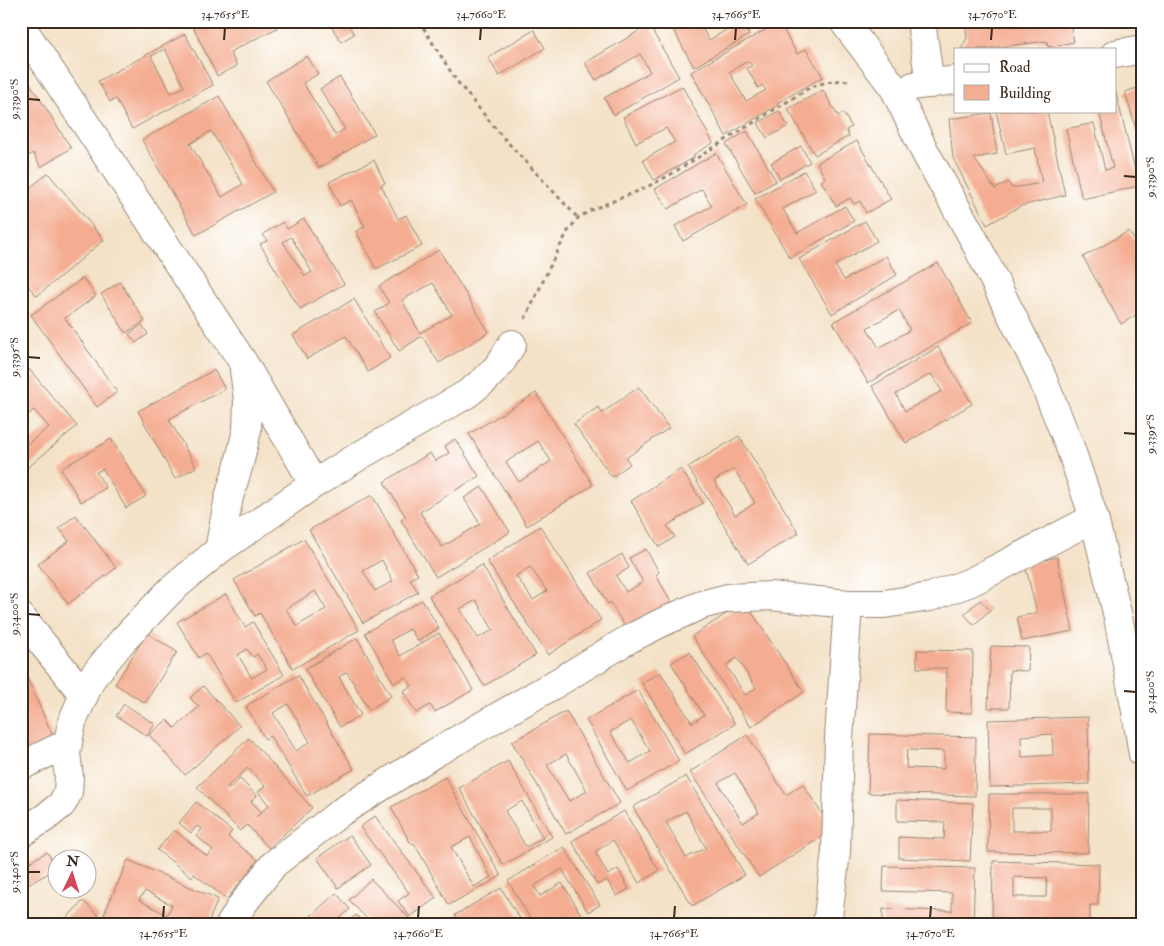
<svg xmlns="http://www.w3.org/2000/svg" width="1164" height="946" viewBox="0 0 1164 946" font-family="'IM FELL Double Pica',serif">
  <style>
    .building { fill: #f4ad92; fill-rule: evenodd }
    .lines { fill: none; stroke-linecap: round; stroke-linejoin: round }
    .street-casing { stroke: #988673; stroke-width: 30 }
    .path { stroke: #988673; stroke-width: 3; stroke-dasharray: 4 4; stroke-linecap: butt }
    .street { stroke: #fff; stroke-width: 28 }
    .ticks { fill: none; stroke: #3b2a1e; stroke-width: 2 }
    .neatline { fill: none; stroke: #3b2a1e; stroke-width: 2 }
    .ticks-label { font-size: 12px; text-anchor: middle; fill: #3b2a1e }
  </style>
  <rect width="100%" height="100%" fill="#fff"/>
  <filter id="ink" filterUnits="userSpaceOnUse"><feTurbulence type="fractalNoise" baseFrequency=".02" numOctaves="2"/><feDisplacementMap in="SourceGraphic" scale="10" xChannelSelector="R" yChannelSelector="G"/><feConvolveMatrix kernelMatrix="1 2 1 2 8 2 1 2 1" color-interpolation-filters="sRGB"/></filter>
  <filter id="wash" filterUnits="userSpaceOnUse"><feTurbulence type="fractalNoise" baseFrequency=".0096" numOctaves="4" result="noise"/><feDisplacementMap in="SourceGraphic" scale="20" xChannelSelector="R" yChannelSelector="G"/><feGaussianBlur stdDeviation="1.12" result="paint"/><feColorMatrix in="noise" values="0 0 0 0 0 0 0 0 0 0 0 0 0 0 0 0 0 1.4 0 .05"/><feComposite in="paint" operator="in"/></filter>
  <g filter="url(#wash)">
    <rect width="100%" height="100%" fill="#f4e2c8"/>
    <g id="blocks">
      <!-- building -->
      <g class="building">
        <polygon points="190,21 273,21 277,28 230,52 237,66 217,76"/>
        <polygon points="328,21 346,21 354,34 341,42"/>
        <polygon points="616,21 633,21 621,29"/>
        <polygon points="668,21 702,21 699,23 709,40 739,23 737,21 765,21 747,31 749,35 694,67"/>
        <polygon points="965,21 1002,21 1002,24 1021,21 1070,21 1074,42 1048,47 1047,41 984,49 961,49 967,38"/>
        <polygon points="1120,21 1136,21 1136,22 1121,26"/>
        <path d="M779 22 797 54 806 49 823 77 777 103 778 105 726 136 691 72ZM748 61 752 66 747 68 758 88 762 85 766 90 746 101 729 72Z"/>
        <polygon points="649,25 679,77 614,115 604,98 650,72 640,54 596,80 585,63"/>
        <polygon points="534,30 545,48 499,76 488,57"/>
        <path d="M185 34 213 85 132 129 116 99 110 102 98 81ZM165 49 184 87 171 93 151 56Z"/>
        <polygon points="307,56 318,74 303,83 335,135 345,129 320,89 340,77 375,134 319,168 266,81"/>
        <polygon points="21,69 71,148 41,167 33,153 21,160"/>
        <polygon points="682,86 713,143 693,155 695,157 654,180 643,160 675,142 666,128 636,143 623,117"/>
        <polygon points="1143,86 1143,149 1142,149 1125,92"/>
        <polygon points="1115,89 1139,186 1082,199 1066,129 1094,123 1105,170 1113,168 1099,111 1115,111"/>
        <polygon points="823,90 838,116 843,113 852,127 846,130 849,136 815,155 788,109"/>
        <path d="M219 96 273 192 196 235 142 140ZM211 131 243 184 222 197 190 144Z"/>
        <polygon points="779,111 788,126 767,138 758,123"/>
        <polygon points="996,111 1047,111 1065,195 1021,206 987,225 953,158 949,119 991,113 997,154 974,158 995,189 1008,182 1012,188 1042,183 1035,148 1006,154"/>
        <polygon points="747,131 776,181 755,193 726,144"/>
        <polygon points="857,141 891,199 866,213 860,201 854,204 850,198 836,206 821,181 825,178 817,163"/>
        <polygon points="801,146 810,162 780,179 771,163"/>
        <polygon points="716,153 747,205 683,241 675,226 712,206 702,189 668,209 655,189"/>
        <polygon points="374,160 385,183 381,185 398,219 406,215 422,246 376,269 356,231 365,227 351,200 340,206 329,182"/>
        <polygon points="804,171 816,190 783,209 797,233 845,206 854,221 790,258 755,199"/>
        <polygon points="48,173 104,240 37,296 21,278 21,195"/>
        <path d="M304 219 344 284 300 309 260 244 267 241 263 234 283 222 287 229ZM291 237 312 272 305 276 283 242Z"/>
        <polygon points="865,221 877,241 835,265 844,280 886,256 897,275 832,314 799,259"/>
        <polygon points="1129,231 1143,255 1143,311 1121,324 1083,257"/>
        <path d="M439 250 489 332 439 363 422 336 399 351 375 312 389 303 379 286ZM433 283 452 315 420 333 402 300Z"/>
        <path d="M938 263 972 323 868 383 833 322ZM899 310 910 330 879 348 867 328Z"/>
        <polygon points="83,278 96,296 65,318 117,392 97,407 31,315"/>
        <polygon points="120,282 145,321 126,333 101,294"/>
        <polygon points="354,299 390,358 368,372 346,336 307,359 293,335"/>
        <polygon points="142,325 148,334 136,343 129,334"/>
        <path d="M938 347 972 404 906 443 872 386ZM931 374 942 391 905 411 896 394Z"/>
        <polygon points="29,369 77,426 26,469 21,462 21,449 49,427 34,410 21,420 21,376"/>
        <polygon points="214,370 225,389 169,419 196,467 175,479 138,411"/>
        <polygon points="639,387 669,428 626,458 630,464 612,477 574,424 598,407 602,413"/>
        <path d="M536 393 593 485 527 526 469 434ZM538 441 551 461 519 482 506 462Z"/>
        <path d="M739 436 799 533 748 564 688 467ZM734 469 755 503 735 515 714 481Z"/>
        <polygon points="111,439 146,496 126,508 103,469 96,472 106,488 81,502 61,469"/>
        <polygon points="455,439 479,476 420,512 442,547 480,524 464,498 482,487 510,532 436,577 401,520 406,517 384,482 430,453 435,461 449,453 445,446"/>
        <polygon points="681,469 703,503 667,526 675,537 659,547 631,501"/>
        <path d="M372 495 418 575 410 579 418 592 363 623 309 530ZM382 560 393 581 375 591 363 571Z"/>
        <polygon points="76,515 116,568 68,604 38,564 69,541 59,528"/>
        <path d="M540 526 601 620 548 655 487 561ZM530 567 547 591 533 600 516 576Z"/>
        <path d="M304 539 359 630 293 669 260 613 255 616 234 580ZM315 591 326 609 297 626 286 609Z"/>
        <polygon points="646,549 659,572 656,575 672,604 627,630 610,602 608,604 590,573 622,554 629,568 616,576 626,592 643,582 629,558"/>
        <polygon points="1057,557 1073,631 1022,641 1017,617 1037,613 1025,565"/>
        <path d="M482 565 536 655 484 686 429 596ZM476 600 493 630 478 638 460 609Z"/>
        <path d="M226 594 245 627 253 622 284 675 236 703 206 653 199 658 177 622ZM247 649 253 657 257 654 267 669 252 678 238 655Z"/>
        <polygon points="422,600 439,628 418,641 410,629 391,640 400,656 439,633 473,690 435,712 430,705 416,713 403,691 412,686 406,677 394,683 365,633"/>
        <polygon points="980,600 990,610 974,625 964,614"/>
        <path d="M745 602 804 692 751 727 692 636ZM737 658 756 688 745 695 726 665Z"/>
        <polygon points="147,633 177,652 145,703 115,684"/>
        <polygon points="357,638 391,696 369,710 347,672 339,677 361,715 340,727 305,669"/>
        <polygon points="991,646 1029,647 1028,671 1010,670 1009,708 988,708"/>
        <polygon points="917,650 973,651 972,713 946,712 947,668 917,668"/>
        <polygon points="690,652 735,724 685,754 642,683 660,672 692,723 704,715 671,663"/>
        <polygon points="21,664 54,739 21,753"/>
        <path d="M298 675 354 769 307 796 270 736 265 739 246 706ZM288 704 310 742 296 751 273 713Z"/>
        <polygon points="203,686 240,726 185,775 149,735 167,720 175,728 199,707 190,698"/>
        <path d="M638 690 679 761 627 791 586 720ZM631 720 650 751 630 763 610 732Z"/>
        <polygon points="124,704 155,724 147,736 116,716"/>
        <path d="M566 711 620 803 566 834 512 742ZM566 754 587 791 569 801 547 765Z"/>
        <path d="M1088 717 1089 784 990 787 988 720ZM1052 734 1053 755 1022 757 1021 736Z"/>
        <path d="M870 734 976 737 975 796 868 793ZM907 750 944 751V769L906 768Z"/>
        <path d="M747 735 786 795 803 784 832 830 759 877 690 772ZM735 773 759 813 743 823 718 783Z"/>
        <path d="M249 738 312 808 269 848 247 825 240 831 197 787ZM248 768 265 786 258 792 269 805 256 817 261 812 251 801 257 796 240 779 229 789 227 787Z"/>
        <path d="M508 761 552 837 503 865 459 788ZM522 801 543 838 526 847 505 811Z"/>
        <path d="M686 776 745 875 692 906 633 807ZM686 811 706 848 686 858 666 822Z"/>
        <path d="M445 777 501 876 449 905 414 843 411 844 391 807ZM470 837 491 877 474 887 451 847Z"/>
        <path d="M989 794H1089L1088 853 988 852ZM1012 808H1051V831H1012Z"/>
        <polygon points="897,800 973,803 970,861 899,858 899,837 944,839 945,822 897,821"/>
        <polygon points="196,802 232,831 228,837 258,860 227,899 194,874 192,877 157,850 174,830 207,856 213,850 196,836 202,829 197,826 191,833 179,823"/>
        <polygon points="624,811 659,871 639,883 613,840 595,852 608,875 618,869 629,889 617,896 607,880 597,885 572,841"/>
        <polygon points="375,816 436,898 410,917 398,901 409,893 360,827"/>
        <polygon points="350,835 371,865 338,888 317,858"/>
        <polygon points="564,847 600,905 588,912 562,869 534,886 540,896 562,883 587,924 598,917 603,925 534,925 508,881"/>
        <polygon points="47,852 57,868 21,889 21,867"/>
        <path d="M128 860 218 899 207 925H109L101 921ZM145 891 172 905 167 915 139 900Z"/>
        <path d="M993 861 1099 864 1098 905H1090V924H992ZM1014 877 1047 878 1046 897H1014Z"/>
        <polygon points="884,866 975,868 973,925 883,925 883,909 952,911 952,893 883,891"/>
        <polygon points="371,879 409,918 401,925 373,925 349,900"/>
        <polygon points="501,888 524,925 500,925 497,920 490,925 460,925 455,915"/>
        <polygon points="336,893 350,909 333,925 305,925 303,923"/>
        <polygon points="83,901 100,917 92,925 60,925"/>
        <polygon points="356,915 364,925 343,925"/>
      </g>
    </g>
  </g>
  <g filter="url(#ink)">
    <use href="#blocks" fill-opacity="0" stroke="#988673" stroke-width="1"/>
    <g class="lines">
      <defs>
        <g id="street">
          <polyline points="843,21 894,88 925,152 972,236 1039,370 1070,447 1094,518 1118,617 1136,711 1143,754"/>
          <polyline points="921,21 930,84"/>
          <polyline points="21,26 243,362 314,484"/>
          <polyline points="1115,54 1143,49"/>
          <polyline points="913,86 955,80"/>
          <polyline points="219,550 229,497 239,464 247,430 248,399 244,370"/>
          <polyline points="21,617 84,695"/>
          <polyline points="21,766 68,743"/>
          <polyline points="21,833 46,817 62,804 68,792 69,777 66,753 72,722 91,679 123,640 171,590 219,550 314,484 359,456 467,394 486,379 500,364 512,344"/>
          <polyline points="230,925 242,905 274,864 341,812 433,754 560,681 629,639 663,622 701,605 728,598 770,596 848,604 884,604 930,597 971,582 1094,518"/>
          <polyline points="827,925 836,852 839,738 848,604"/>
        </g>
      </defs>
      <!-- street casing -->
      <use href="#street" class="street-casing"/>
      <!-- path -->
      <g class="path">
        <polyline points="419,21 456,80 500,134 578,218"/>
        <path d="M525 319 555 256 568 231 578 218 591 210 643 189 668 176 809 88C824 82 836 79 851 81"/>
      </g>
      <!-- street -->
      <use href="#street" class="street"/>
    </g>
  </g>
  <!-- ticks -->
  <path class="ticks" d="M224 40 225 28M480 40 481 28M735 40 736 28M991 40 992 28M28 99 40 100M1124 176 1136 177M28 357 40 358M1124 433 1136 434M28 614 40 615M1124 691 1136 692M28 872H40M163 918 164 906M418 918 419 906M674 918 675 906M930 918 931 906"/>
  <!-- margin -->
  <rect width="1164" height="946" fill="none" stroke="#fff" stroke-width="55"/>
  <!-- legend -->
  <rect x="954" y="48" width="162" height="65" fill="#ffffff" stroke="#b1aaa5"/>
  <rect x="964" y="64" width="25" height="8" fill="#ffffff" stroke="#b1aaa5"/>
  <text x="999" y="72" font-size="15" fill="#3b2a1e">Road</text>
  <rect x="964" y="85" width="25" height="15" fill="#f4ad92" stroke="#b1aaa5"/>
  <text x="999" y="98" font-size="15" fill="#3b2a1e">Building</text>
  <!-- north arrow -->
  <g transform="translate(72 874) rotate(4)"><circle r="24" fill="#ffffff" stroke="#b1aaa5"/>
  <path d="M0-4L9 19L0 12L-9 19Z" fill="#d1495b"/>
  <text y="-8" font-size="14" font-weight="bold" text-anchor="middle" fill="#3b2a1e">N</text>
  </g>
  <rect x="28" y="28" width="1108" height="890" class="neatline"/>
  <g class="ticks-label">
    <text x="225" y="18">34.7655°E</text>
    <text x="481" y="18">34.7660°E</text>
    <text x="736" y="18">34.7665°E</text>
    <text x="992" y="18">34.7670°E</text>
    <text transform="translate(14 99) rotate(-90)" y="4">9.3390°S</text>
    <text transform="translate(1150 177) rotate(-90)" y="4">9.3390°S</text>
    <text transform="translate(14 357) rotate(-90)" y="4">9.3395°S</text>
    <text transform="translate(1150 434) rotate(-90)" y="4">9.3395°S</text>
    <text transform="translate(14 614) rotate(-90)" y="4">9.3400°S</text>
    <text transform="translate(1150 692) rotate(-90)" y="4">9.3400°S</text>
    <text transform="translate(14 872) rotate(-90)" y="4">9.3405°S</text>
    <text x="163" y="937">34.7655°E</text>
    <text x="418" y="937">34.7660°E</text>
    <text x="674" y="937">34.7665°E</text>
    <text x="930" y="937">34.7670°E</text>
  </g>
</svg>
